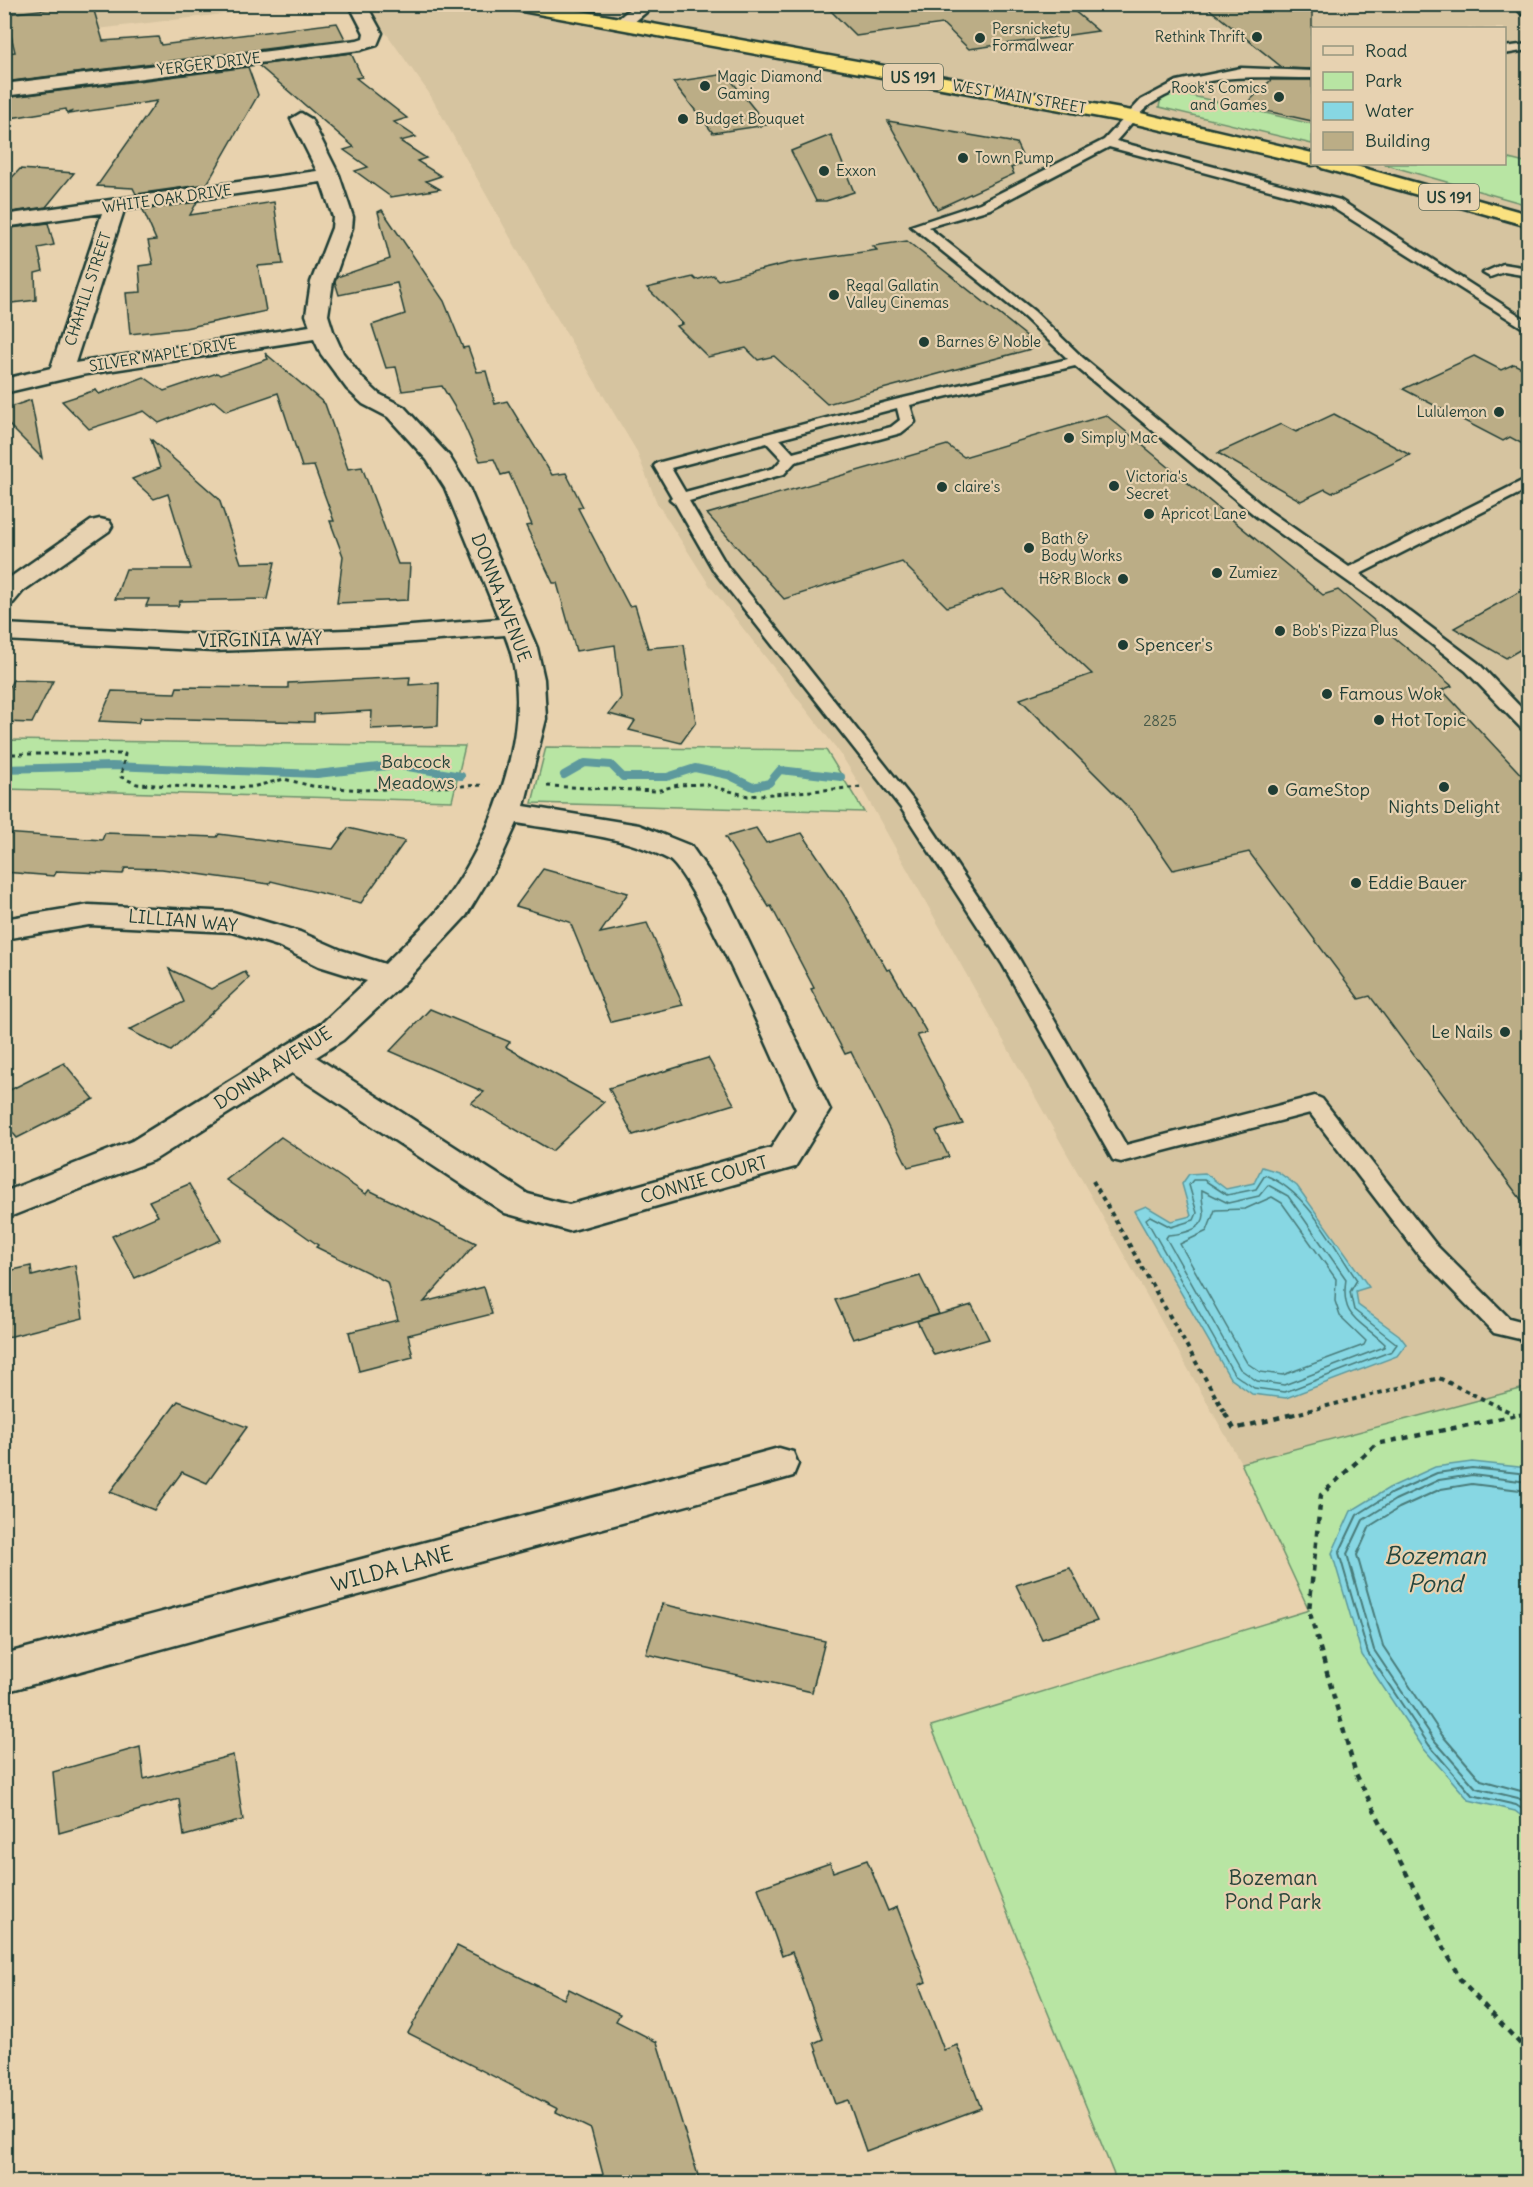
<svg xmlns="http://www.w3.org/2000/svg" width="1533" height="2187" viewBox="0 0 1533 2187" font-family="Delius,sans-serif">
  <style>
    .built { fill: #d6c4a0; fill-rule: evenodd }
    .green { fill: #b8e5a3; stroke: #6c916c; stroke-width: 1.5 }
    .water { fill: #87d7e3; stroke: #5d999d; stroke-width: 1.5 }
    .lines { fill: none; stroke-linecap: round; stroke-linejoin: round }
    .shore-far1 { stroke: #497b7a; stroke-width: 1.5 }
    .shore { stroke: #497b7a; stroke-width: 2 }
    .stream { stroke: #5d999d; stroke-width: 8 }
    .building { fill: #bbad86; stroke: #1f3d34; stroke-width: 1.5 }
    .service-casing { stroke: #1f3d34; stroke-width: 5 }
    .minor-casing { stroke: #1f3d34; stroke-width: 5 }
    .secondary-casing { stroke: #1f3d34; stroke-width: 5 }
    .trunk-casing { stroke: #1f3d34; stroke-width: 5 }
    .path-far2 { stroke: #1f3d34; stroke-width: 3; stroke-dasharray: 4 4; stroke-linecap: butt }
    .path-far1 { stroke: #1f3d34; stroke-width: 4; stroke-dasharray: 4.5 4.5; stroke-linecap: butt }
    .path { stroke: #1f3d34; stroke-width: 4.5; stroke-dasharray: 6 6; stroke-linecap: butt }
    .service { fill: #e7d2b1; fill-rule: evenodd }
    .minor { fill: #e7d2b1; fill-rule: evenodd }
    .secondary { fill: #e7d2b1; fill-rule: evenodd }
    .trunk { fill: #fae180; fill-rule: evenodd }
    .poi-dot { fill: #1f3d34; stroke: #e7d2b1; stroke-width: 2 }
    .labels { text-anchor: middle; stroke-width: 4.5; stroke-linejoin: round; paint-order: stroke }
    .far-poi-label { font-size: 15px; fill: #1f3d34; stroke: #e7d2b1; text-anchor: start }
    .far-street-label { font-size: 15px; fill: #1f3d34; stroke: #e7d2b1 }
    .number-label { font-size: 15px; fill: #465948 }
    .shield { fill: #e7d2b1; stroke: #5b6a5a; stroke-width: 1.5 }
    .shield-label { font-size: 16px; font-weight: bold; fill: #1f3d34 }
    .street-label { font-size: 18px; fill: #1f3d34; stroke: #e7d2b1 }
    .poi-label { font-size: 18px; fill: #1f3d34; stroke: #e7d2b1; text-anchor: start }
    .park-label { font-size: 18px; fill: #27453a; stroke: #e7d2b1 }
    .near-street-label { font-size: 21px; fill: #1f3d34; stroke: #e7d2b1 }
    .near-park-label { font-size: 21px; fill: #27453a; stroke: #e7d2b1 }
    .near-water-label { font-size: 24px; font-style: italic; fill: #24453d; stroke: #e7d2b1 }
  </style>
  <rect width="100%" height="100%" fill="#e8d2ae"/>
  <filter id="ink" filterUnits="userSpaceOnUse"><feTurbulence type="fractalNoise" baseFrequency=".0167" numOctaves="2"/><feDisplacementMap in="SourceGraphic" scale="12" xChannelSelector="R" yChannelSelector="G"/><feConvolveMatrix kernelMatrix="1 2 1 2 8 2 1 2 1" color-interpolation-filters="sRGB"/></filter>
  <g filter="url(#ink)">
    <!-- built -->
    <g class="built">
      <polygon points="5,4 299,5 5,40"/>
      <path d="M898 4 922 29 1101 4 1528 5V1387L1241 1463 861 787 840 753 710 586 657 503 636 450 533 278 429 93 366 5ZM1312 28H1504V164H1312Z"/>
    </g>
    <!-- green -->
    <g class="green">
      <polygon points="1168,94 1184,94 1312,124 1312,144 1159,107 1161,98"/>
      <polygon points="1505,158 1521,162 1528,160 1528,205 1383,164 1504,164"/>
      <polygon points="5,740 465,746 452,801 5,789"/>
      <polygon points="546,747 826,750 864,812 532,803"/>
      <polygon points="1528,1387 1528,2182 1117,2182 931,1726 1309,1610 1241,1463"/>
    </g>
    <!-- water -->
    <g class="water">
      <polygon points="1262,1167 1278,1172 1297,1186 1369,1287 1356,1291 1358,1305 1399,1335 1406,1344 1397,1356 1286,1398 1252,1394 1230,1378 1134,1211 1146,1206 1171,1221 1191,1216 1182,1184 1189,1174 1205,1173 1226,1189 1254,1183"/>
      <polygon points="1472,1462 1528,1468 1528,1821 1515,1811 1469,1800 1424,1749 1362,1655 1332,1553 1351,1511 1389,1488 1435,1467"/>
    </g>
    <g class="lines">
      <!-- shore-far1 -->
      <g class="shore-far1">
        <path d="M1265 1175C1308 1192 1332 1244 1357 1280L1350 1292 1354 1310 1397 1344 1392 1351 1285 1392 1254 1388 1234 1374 1146 1219 1150 1216 1171 1227 1194 1220 1197 1213 1189 1185 1193 1180H1204L1227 1195 1256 1189Z"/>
        <path d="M1268 1185 1288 1196 1346 1279C1340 1319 1360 1320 1385 1344L1384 1347 1284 1385 1257 1381 1240 1369 1166 1238 1168 1235C1181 1234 1203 1231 1204 1215 1204 1206 1201 1199 1202 1190L1228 1203 1259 1196Z"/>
        <polygon points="1272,1197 1282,1203 1336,1279 1335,1301 1340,1316 1366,1341 1364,1345 1283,1375 1260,1372 1247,1363 1180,1244 1207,1231 1215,1210 1245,1209"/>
      </g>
      <!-- shore -->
      <g class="shore">
        <polyline points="1528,1474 1472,1468 1437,1473 1392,1493 1357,1515 1339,1553 1368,1653 1429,1745 1472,1795 1516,1805 1528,1813"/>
        <polyline points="1528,1482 1472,1475 1439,1480 1395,1500 1363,1520 1347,1554 1374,1650 1435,1741 1476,1788 1518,1798 1528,1804"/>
        <polyline points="1528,1491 1472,1484 1441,1489 1399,1508 1370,1526 1357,1555 1383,1646 1442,1735 1481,1780 1528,1793"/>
      </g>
      <!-- stream -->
      <g class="stream">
        <polyline points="4,769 112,766 317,774 396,765 461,776"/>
        <polyline points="564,775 585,763 611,765 623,777 667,777 695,768 728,775 753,787 769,783 780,770 841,777"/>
      </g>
    </g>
    <!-- building -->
    <g class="building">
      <polygon points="92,4 103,41 158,37 161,45 337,23 345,39 4,82 4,53 15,52 6,14"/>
      <polygon points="824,4 1066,4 1098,31 969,49 943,24 856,36"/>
      <polygon points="1203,4 1312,5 1312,69 1283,68"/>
      <polygon points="351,53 362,77 356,78 407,118 394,122 416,137 400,141 426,158 417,161 441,176 426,181 440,189 391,197 355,171 368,167 344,150 354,147 258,65"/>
      <polygon points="248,67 258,95 207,184 136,194 133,188 97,186 157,101 69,114 71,112 67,113 66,109 4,119 4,98"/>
      <polygon points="726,74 767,125 713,133 673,82"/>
      <polygon points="1271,80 1312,80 1312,121 1244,106"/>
      <polygon points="888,121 1016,143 1025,162 1011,168 1014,174 937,209"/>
      <polygon points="831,135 854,192 826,201 816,201 791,151"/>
      <polygon points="20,169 74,173 46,207 4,213 4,186"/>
      <polygon points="197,202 190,215 274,202 283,264 258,266 266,311 185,328 130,334 126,293 141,292 139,266 153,264 148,241 156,240 143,210"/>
      <polygon points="382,210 444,301 463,348 468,347 477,372 486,371 495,404 507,401 552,475 566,473 583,507 578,508 629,606 635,605 648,648 684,645 696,722 681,743 629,730 635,721 609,714 621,698 615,645 576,651 557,583 553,583 526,526 532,525 509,473 501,475 494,459 480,461 460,416 442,386 402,391 396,367 386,368 372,325 405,314 397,283 339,295 335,282 337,277 390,259 378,212"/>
      <polygon points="48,223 54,245 38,248 43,271 35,273 36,300 4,304 4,229"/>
      <polygon points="907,241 1029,338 1020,341 1031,349 827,404 774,356 758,360 746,348 708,357 677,326 683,324 647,288 693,277 696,280 713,275 718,280 793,262 877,250 873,246"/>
      <polygon points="265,353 325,404 348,469 362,467 398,564 410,564 408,600 337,603 343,556 330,521 334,521 314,466 302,467 278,393 226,411 214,401 159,423 144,411 89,429 62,401 96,390 99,394 144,377 164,391 217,373 220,375 268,359"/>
      <polygon points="1474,356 1501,370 1514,364 1528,371 1528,447 1510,437 1503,441 1403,389"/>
      <polygon points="31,400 42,458 4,420 4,409"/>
      <polygon points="1334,414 1410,455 1332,493 1325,489 1301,501 1218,453 1281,424 1296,432"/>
      <polygon points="1106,415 1323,595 1338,590 1452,686 1442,690 1528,782 1528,1209 1370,996 1359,999 1249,852 1173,870 1134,813 1020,699 1092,674 1003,589 947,607 902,562 784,599 707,514 947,445 964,457"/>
      <polygon points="151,439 219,499 241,563 275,562 267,599 180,601 178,606 146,606 149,599 115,599 126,569 191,569 168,494 154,499 132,479 160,468"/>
      <polygon points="1528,587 1528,645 1506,658 1454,628"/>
      <polygon points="410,677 409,685 439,683 438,726 371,729 372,711 314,714 314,722 140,718 138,723 99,721 112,691 175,693 177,687 288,688 288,683"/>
      <polygon points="13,680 53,681 32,723 4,722 4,697"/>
      <polygon points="348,828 405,841 361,903 271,881 269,884 162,869 125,868 123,874 57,871 54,876 4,872 4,833 102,840 105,833 217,837 219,834 333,849"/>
      <polygon points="756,828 766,843 802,833 845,897 887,970 890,969 927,1033 917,1035 963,1124 936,1131 949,1157 908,1167 851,1052 845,1054 811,989 814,988 771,906 769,907 725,837"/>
      <polygon points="543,869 628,893 600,933 647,923 683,1005 611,1022 570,922 516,906"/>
      <polygon points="169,969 211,989 245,972 249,978 171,1051 129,1030 184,1002"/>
      <polygon points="430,1009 510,1042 506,1047 604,1102 552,1151 471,1103 484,1092 390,1051"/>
      <polygon points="708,1058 734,1104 633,1135 609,1088"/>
      <polygon points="64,1063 94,1099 17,1138 4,1122 4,1093"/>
      <polygon points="281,1137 366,1194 369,1190 476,1243 424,1302 484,1287 492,1314 408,1335 413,1357 359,1371 349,1332 398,1320 387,1282 316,1247 318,1245 226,1180"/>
      <polygon points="189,1184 221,1240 135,1278 112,1236 158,1216 149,1201"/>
      <polygon points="75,1265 83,1318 4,1338 4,1272 31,1266 32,1276"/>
      <polygon points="920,1276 939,1314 853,1339 835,1300"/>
      <polygon points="972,1305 989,1339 934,1355 917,1321"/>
      <polygon points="178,1401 247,1427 207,1483 182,1472 154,1510 110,1492"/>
      <polygon points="1070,1568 1097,1621 1042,1639 1016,1585"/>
      <polygon points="662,1604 825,1641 812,1692 646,1654"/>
      <polygon points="140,1747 144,1779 233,1755 243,1820 184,1836 179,1799 59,1833 53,1772"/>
      <polygon points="867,1860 888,1911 897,1907 926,1982 919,1985 944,2050 957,2045 981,2108 866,2151 848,2100 835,2104 814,2043 823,2039 792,1952 782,1956 758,1888 830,1863 833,1872"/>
      <polygon points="457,1946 564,1999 569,1989 620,2014 616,2021 657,2042 700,2182 605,2182 591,2129 556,2112 558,2109 408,2033"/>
    </g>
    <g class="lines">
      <defs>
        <g id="service">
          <polygon points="1528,44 1528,50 1504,54 1504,47"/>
          <path d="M1241 68 1312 71V78C1254 78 1204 70 1151 104 1138 113 1127 130 1116 141L1340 200 1528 321V331L1330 206 1109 147 990 209 928 227 1034 311 1083 358 1269 511 1349 567 1528 478V489L1360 574 1478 663 1528 715V730L1522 729 1466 671 1388 610 1257 517 1075 366 910 405 915 422 901 433 795 462 784 474 689 501 727 566 913 800 1018 957 1126 1145 1315 1096 1322 1099 1437 1246 1509 1318 1528 1323V1341L1494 1333 1421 1258 1310 1113 1121 1162 1113 1160 1003 965 901 808 714 571 675 503 670 499 672 497 654 466 657 463 895 400 1068 359 1024 317 911 226 980 203 1104 140 1141 100 1177 81ZM897 408 900 420 891 427 793 453 780 439ZM767 443 782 459 774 468 685 492 671 468Z"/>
          <polygon points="1503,264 1528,268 1528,276 1504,272 1490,277 1483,273"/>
        </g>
        <g id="minor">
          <polygon points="349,4 366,4 382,33 377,45 360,50 4,96 4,84 357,40 363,38 364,33"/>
          <polygon points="636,4 656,4 627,28 615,28 612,24"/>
          <path d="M301 113 311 119 339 175 353 217 352 228 333 282 328 315 333 331 343 353 363 379 379 394 404 407 449 456 469 488 537 648 544 679 546 719 524 806 639 825 691 846 728 899 830 1110 795 1167 569 1231 505 1213 292 1073 156 1159 4 1219V1192L132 1141 321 1024 367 981 319 966 278 946 232 932 89 925 4 939V919L89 905 233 912 300 932 341 950 385 964C404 944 428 924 445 901 495 833 539 717 505 635L374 645 214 651 4 640V624L214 635 374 629 499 619 445 488 427 460 388 417 363 404 347 389 321 354 314 339 81 375 4 393V379L51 368 102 213 4 227V215L317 171 291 119ZM321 182 333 217 332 228 311 282 306 315 310 326 75 363 124 210ZM517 823C567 832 623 835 668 859 694 873 778 1070 796 1109L771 1148 569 1205 528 1194 316 1057 343 1040 402 985 466 916 501 858Z"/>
          <polygon points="100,519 109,521 112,526 109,531 23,591 13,603 4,606 5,581 91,521"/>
          <polygon points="779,1448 793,1452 798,1464 793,1476 779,1480 4,1692 4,1654"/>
        </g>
        <polygon id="secondary" points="1513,4 1528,4 1528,15 1522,14"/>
        <g id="trunk">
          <polygon points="503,4 543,4 1132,111 1312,153 1312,164 1318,164 1312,165 1132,123 511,9"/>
          <polygon points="1319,164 1349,164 1528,214 1528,226 1322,168"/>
        </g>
      </defs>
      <!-- service casing -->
      <use href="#service" class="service-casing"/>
      <!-- minor casing -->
      <use href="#minor" class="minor-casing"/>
      <!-- secondary casing -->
      <use href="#secondary" class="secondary-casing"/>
      <!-- trunk casing -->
      <use href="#trunk" class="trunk-casing"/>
      <!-- path-far2 -->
      <g class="path-far2">
        <polyline points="4,754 125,754 121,777 137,784 204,788 252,787 284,779 312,786 362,790 485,785"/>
        <polyline points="547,786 656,791 678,785 704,784 748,796 861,787"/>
      </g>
      <!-- path-far1 -->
      <g class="path-far1">
        <polyline points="1093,1181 1226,1415"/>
        <polyline points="1291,1415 1439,1378 1514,1414"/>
        <polyline points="1519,1415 1528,1413"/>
      </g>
      <!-- path -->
      <g class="path">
        <polyline points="1225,1413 1234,1429 1297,1413"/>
        <polyline points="1527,1413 1376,1444 1321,1495 1309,1610 1356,1774 1461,1981 1528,2052"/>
      </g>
      <!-- service -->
      <use href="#service" class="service"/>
      <!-- minor -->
      <use href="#minor" class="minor"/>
      <!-- secondary -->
      <use href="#secondary" class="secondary"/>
      <!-- trunk -->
      <use href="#trunk" class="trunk"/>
    </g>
  </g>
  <!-- markers -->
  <g class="poi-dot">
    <circle cx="1257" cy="37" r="6"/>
    <circle cx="980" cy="38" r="6"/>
    <circle cx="705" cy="86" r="6"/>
    <circle cx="1279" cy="97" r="6"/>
    <circle cx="683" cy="119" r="6"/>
    <circle cx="963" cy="158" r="6"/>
    <circle cx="824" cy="171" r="6"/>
    <circle cx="834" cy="295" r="6"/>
    <circle cx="924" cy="342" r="6"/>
    <circle cx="1499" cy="412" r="6"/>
    <circle cx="1069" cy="438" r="6"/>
    <circle cx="1114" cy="486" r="6"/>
    <circle cx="942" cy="487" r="6"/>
    <circle cx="1149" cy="514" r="6"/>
    <circle cx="1029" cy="548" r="6"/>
    <circle cx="1217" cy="573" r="6"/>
    <circle cx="1123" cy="579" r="6"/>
    <circle cx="1280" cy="631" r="6"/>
    <circle cx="1123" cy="645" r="6"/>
    <circle cx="1327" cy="694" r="6"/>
    <circle cx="1379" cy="720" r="6"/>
    <circle cx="1444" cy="787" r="6"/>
    <circle cx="1273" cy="790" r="6"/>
    <circle cx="1356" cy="883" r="6"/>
    <circle cx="1505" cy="1032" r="6"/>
  </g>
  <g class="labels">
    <!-- far-poi labels -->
    <g class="far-poi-label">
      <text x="992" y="34">Persnickety<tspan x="992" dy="17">Formalwear</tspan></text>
      <text x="1245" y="42" text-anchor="end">Rethink Thrift</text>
      <text x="717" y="82">Magic Diamond<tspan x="717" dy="17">Gaming</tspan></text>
      <text x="1267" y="93" text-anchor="end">Rook's Comics<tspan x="1267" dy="17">and Games</tspan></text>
      <text x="695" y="124">Budget Bouquet</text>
      <text x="975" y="163">Town Pump</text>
      <text x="836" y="176">Exxon</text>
      <text x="846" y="291">Regal Gallatin<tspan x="846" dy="17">Valley Cinemas</tspan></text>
      <text x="936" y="347">Barnes &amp; Noble</text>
      <text x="1487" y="417" text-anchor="end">Lululemon</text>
      <text x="1081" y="443">Simply Mac</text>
      <text x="1126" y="482">Victoria's<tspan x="1126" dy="17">Secret</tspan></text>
      <text x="954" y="492">claire's</text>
      <text x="1161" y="519">Apricot Lane</text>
      <text x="1041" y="544">Bath &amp;<tspan x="1041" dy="17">Body Works</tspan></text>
      <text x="1229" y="578">Zumiez</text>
      <text x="1111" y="584" text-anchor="end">H&amp;R Block</text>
      <text x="1292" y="636">Bob's Pizza Plus</text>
    </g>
    <!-- far-street labels -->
    <g class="far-street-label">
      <text transform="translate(209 64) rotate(-7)" y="5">YERGER DRIVE</text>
      <text transform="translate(1019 97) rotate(10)" y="5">WEST MAIN STREET</text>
      <text transform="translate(167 199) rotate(-8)" y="5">WHITE OAK DRIVE</text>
      <text transform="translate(88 289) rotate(-72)" y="5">CHAHILL STREET</text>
      <text transform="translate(163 355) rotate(-9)" y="5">SILVER MAPLE DRIVE</text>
    </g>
    <!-- number labels -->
    <g class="number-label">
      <text x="1160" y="726">2825</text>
    </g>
    <!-- shield labels -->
    <g class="shield">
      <rect x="883" y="64" width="60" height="26" rx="4.5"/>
      <rect x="1419" y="184" width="60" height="26" rx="4.5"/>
    </g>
    <g class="shield-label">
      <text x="913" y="83">US 191</text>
      <text x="1449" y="203">US 191</text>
    </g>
    <!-- street labels -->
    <g class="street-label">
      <text transform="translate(501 598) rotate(69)" y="6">DONNA AVENUE</text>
      <text transform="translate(260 640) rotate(-1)" y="6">VIRGINIA WAY</text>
      <text transform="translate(183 921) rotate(5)" y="6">LILLIAN WAY</text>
      <text transform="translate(273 1068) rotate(-33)" y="6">DONNA AVENUE</text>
      <text transform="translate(704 1180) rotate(-16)" y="6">CONNIE COURT</text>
    </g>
    <!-- poi labels -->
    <g class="poi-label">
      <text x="1135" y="651">Spencer's</text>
      <text x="1339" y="700">Famous Wok</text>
      <text x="1391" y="726">Hot Topic</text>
      <text x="1285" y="796">GameStop</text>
      <text x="1444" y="813" text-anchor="middle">Nights Delight</text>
      <text x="1368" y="889">Eddie Bauer</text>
      <text x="1493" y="1038" text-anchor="end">Le Nails</text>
    </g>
    <!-- park labels -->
    <g class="park-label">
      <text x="416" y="768">Babcock<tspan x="416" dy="21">Meadows</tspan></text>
    </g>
    <!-- near-street labels -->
    <g class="near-street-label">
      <text transform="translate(392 1569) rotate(-15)" y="7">WILDA LANE</text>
    </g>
    <!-- near-park labels -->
    <g class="near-park-label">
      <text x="1273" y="1885">Bozeman<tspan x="1273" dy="24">Pond Park</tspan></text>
    </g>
    <!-- near-water labels -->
    <g class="near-water-label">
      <text x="1435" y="1564">Bozeman<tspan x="1435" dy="28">Pond</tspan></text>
    </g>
  </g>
  <!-- margin -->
  <rect width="1533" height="2187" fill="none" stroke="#e7d2b1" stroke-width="24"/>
  <rect x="12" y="12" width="1509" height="2163" fill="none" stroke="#1f3d34" stroke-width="2" filter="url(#ink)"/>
  <!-- legend -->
  <rect x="1311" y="27" width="195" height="138" fill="#e7d2b1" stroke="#97967f" stroke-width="1.5"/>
  <rect x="1323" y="46" width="30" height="9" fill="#e7d2b1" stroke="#97967f" stroke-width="1.5"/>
  <text x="1365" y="57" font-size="18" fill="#1f3d34">Road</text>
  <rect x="1323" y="72" width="30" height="18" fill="#b8e5a3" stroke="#97967f" stroke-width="1.5"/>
  <text x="1365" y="87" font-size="18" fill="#1f3d34">Park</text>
  <rect x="1323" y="102" width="30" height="18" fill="#87d7e3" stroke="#97967f" stroke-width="1.5"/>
  <text x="1365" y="117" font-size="18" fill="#1f3d34">Water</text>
  <rect x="1323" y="132" width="30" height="18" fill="#bbad86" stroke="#97967f" stroke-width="1.5"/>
  <text x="1365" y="147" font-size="18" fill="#1f3d34">Building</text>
</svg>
